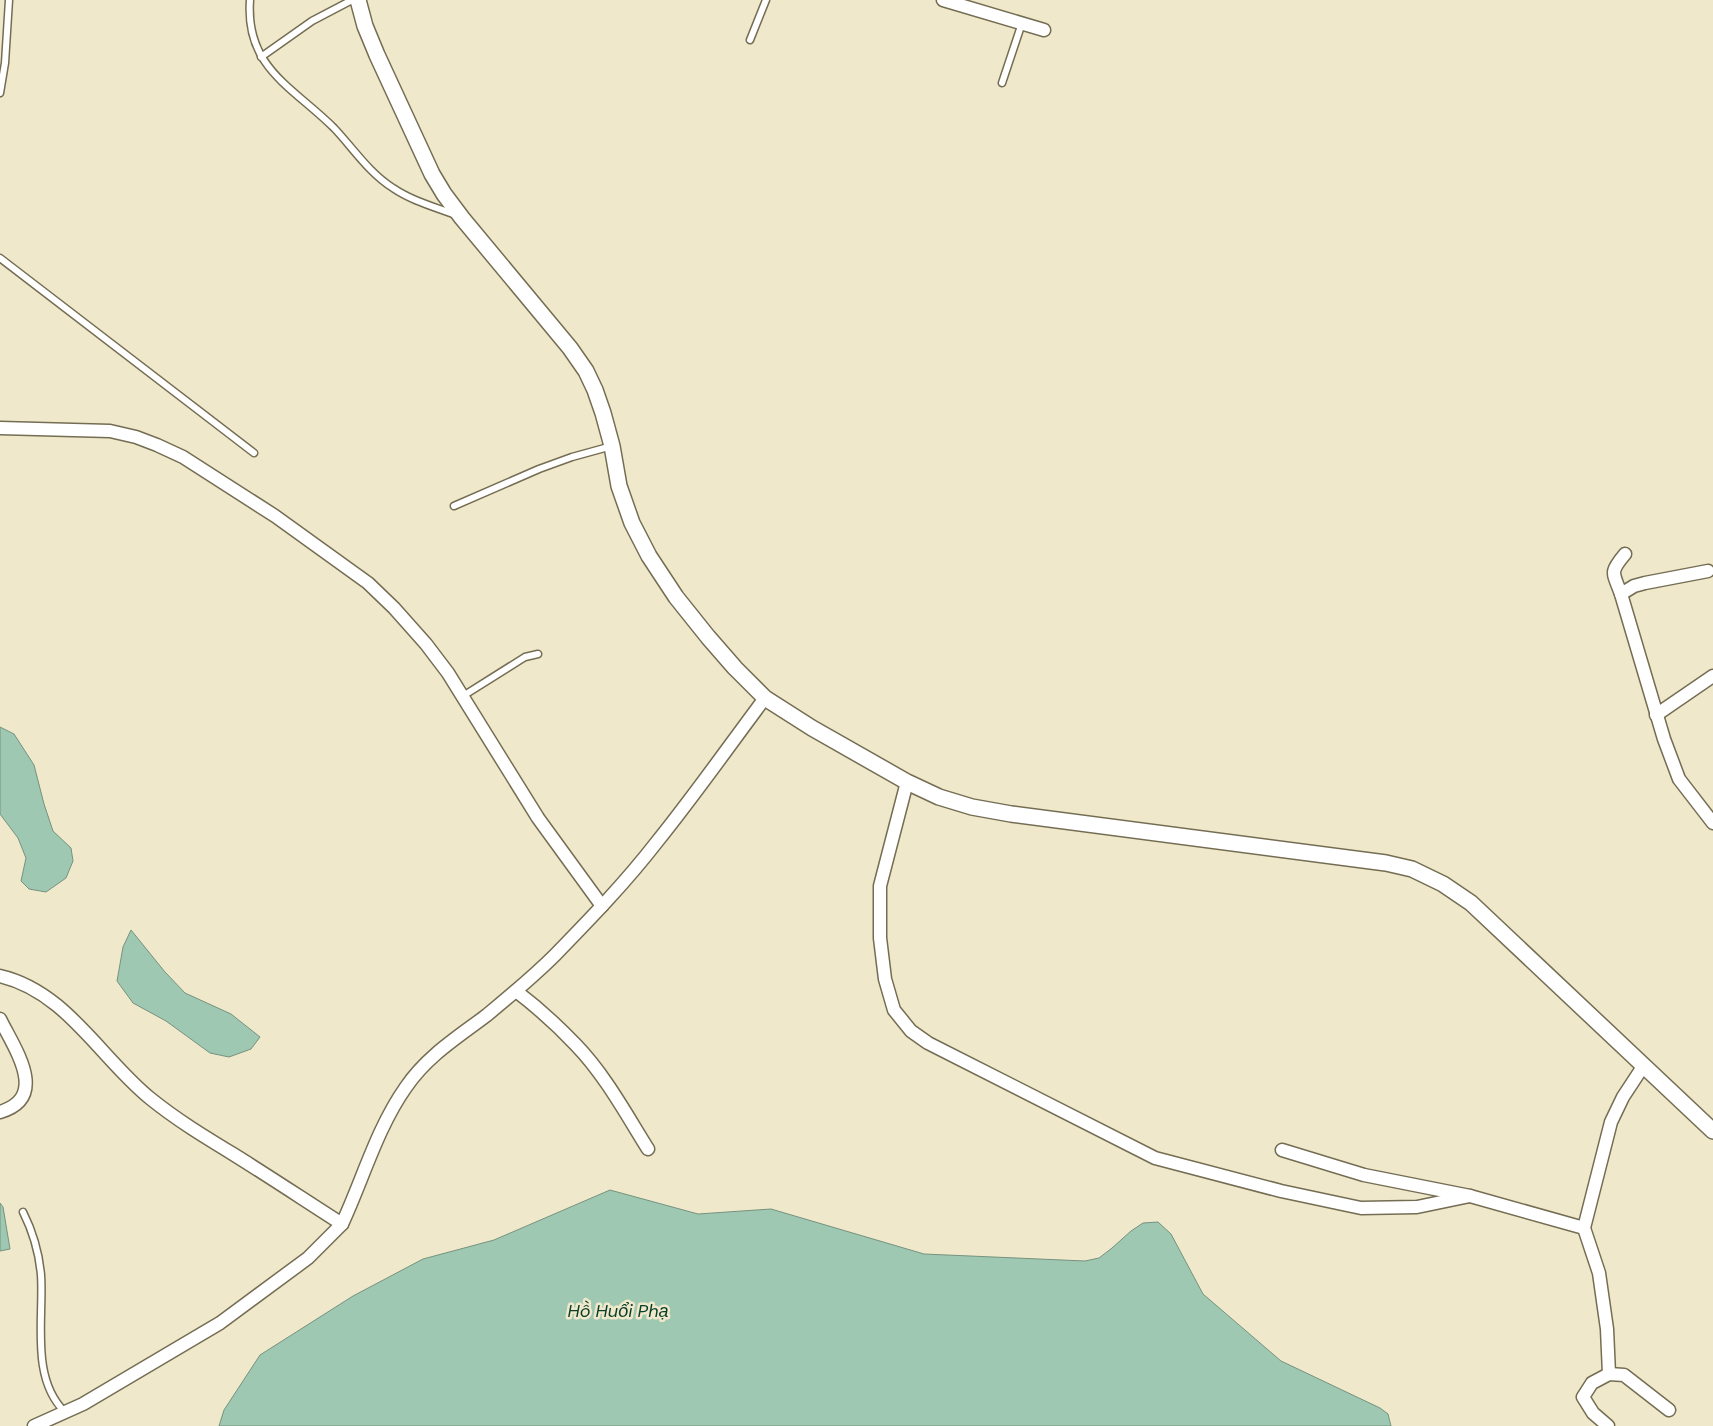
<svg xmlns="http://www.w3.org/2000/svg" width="1713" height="1426" viewBox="0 0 1713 1426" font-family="'DM Sans',sans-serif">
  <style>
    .water { fill: #9ec8b1; stroke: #76927f }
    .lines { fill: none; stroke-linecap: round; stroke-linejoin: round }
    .service-casing { stroke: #746d53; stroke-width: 9 }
    .minor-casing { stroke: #746d53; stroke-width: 15 }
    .tertiary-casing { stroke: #746d53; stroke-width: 18 }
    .service { stroke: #fff; stroke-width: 6 }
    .minor { stroke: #fff; stroke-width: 12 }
    .tertiary { stroke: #fff; stroke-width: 15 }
    .labels { text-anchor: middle; stroke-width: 5; stroke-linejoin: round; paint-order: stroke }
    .water-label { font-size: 18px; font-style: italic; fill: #073f29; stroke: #f0e8ca }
  </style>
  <rect width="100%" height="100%" fill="#f0e8ca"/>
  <!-- water -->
  <g class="water">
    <polygon points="0,727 14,734 34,765 44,804 53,831 71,848 73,861 66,878 46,892 29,889 21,881 26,858 18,838 0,814"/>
    <polygon points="131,930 165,972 185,993 231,1014 260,1037 251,1049 229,1057 210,1053 166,1021 133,1003 117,981 123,947"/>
    <polygon points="610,1190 698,1214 771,1209 924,1254 1085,1261 1099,1258 1112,1248 1131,1231 1143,1223 1158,1222 1171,1234 1203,1294 1281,1361 1380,1408 1388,1414 1391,1426 219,1426 224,1410 260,1355 353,1296 423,1259 494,1240"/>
    <polygon points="0,1203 3,1207 10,1249 0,1251"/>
  </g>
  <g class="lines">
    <defs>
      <g id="service">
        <path d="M250 0C245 68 293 87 334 128 353 148 369 173 393 188 412 201 435 207 456 215"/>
        <polyline points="750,40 766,0"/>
        <polyline points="261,57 312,21 352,0"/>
        <polyline points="1002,83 1022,23"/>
        <polyline points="0,93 5,63 9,0"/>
        <polyline points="0,258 254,453"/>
        <polyline points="454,506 539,469 572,457 612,446"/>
        <polyline points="463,696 525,657 538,654"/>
        <path d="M23 1212C33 1232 39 1252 41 1275 44 1318 30 1378 65 1412"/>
      </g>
      <g id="minor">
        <polyline points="943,0 1044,30"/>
        <polyline points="0,428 110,431 136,437 157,445 183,457 275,516 368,583 394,608 426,644 448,673 538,818 602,906"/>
        <path d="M1625 554C1609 573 1613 572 1621 594L1664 739 1679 779 1713 823"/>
        <polyline points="1621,594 1634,586 1645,583 1708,571"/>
        <polyline points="1656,715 1713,676"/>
        <polyline points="907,782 880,886 880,938 885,979 894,1010 911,1031 928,1043 1155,1158 1281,1191 1361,1208 1417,1207 1470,1196"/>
        <path d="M0 976C66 991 101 1059 151 1099 177 1120 205 1137 233 1154 270 1177 306 1201 342 1224"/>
        <path d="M516 991C537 1007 557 1025 576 1045 605 1075 626 1114 648 1149"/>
        <path d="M0 1019C14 1048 50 1097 0 1112"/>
        <polyline points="1282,1150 1364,1175 1470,1196 1584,1228"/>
        <polyline points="1609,1374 1607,1329 1599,1273 1584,1228 1611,1122 1623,1097 1644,1065"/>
        <path d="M34 1426 83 1404 220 1323 308 1258 342 1224C363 1179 377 1128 406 1087 427 1056 458 1037 487 1015 510 996 534 976 555 955 590 919 625 883 656 843 694 796 729 746 765 698"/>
        <polyline points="1608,1426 1593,1413 1583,1397 1592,1383 1609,1374 1624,1375 1669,1410"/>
      </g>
      <polyline id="tertiary" points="358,0 365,26 377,55 432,174 444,194 462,218 570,348 586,371 595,390 603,413 612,446 619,486 632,523 649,556 676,597 708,637 735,668 765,698 812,728 907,782 939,797 972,807 1011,814 1386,863 1412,869 1443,884 1471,903 1713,1131"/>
    </defs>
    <!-- service casing -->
    <use href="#service" class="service-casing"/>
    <!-- minor casing -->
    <use href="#minor" class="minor-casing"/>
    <!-- tertiary casing -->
    <use href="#tertiary" class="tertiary-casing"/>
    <!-- service -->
    <use href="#service" class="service"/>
    <!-- minor -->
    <use href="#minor" class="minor"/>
    <!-- tertiary -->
    <use href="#tertiary" class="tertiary"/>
  </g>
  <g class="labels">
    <!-- water labels -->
    <g class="water-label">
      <text x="618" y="1317">Hồ Huổi Phạ</text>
    </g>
  </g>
</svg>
